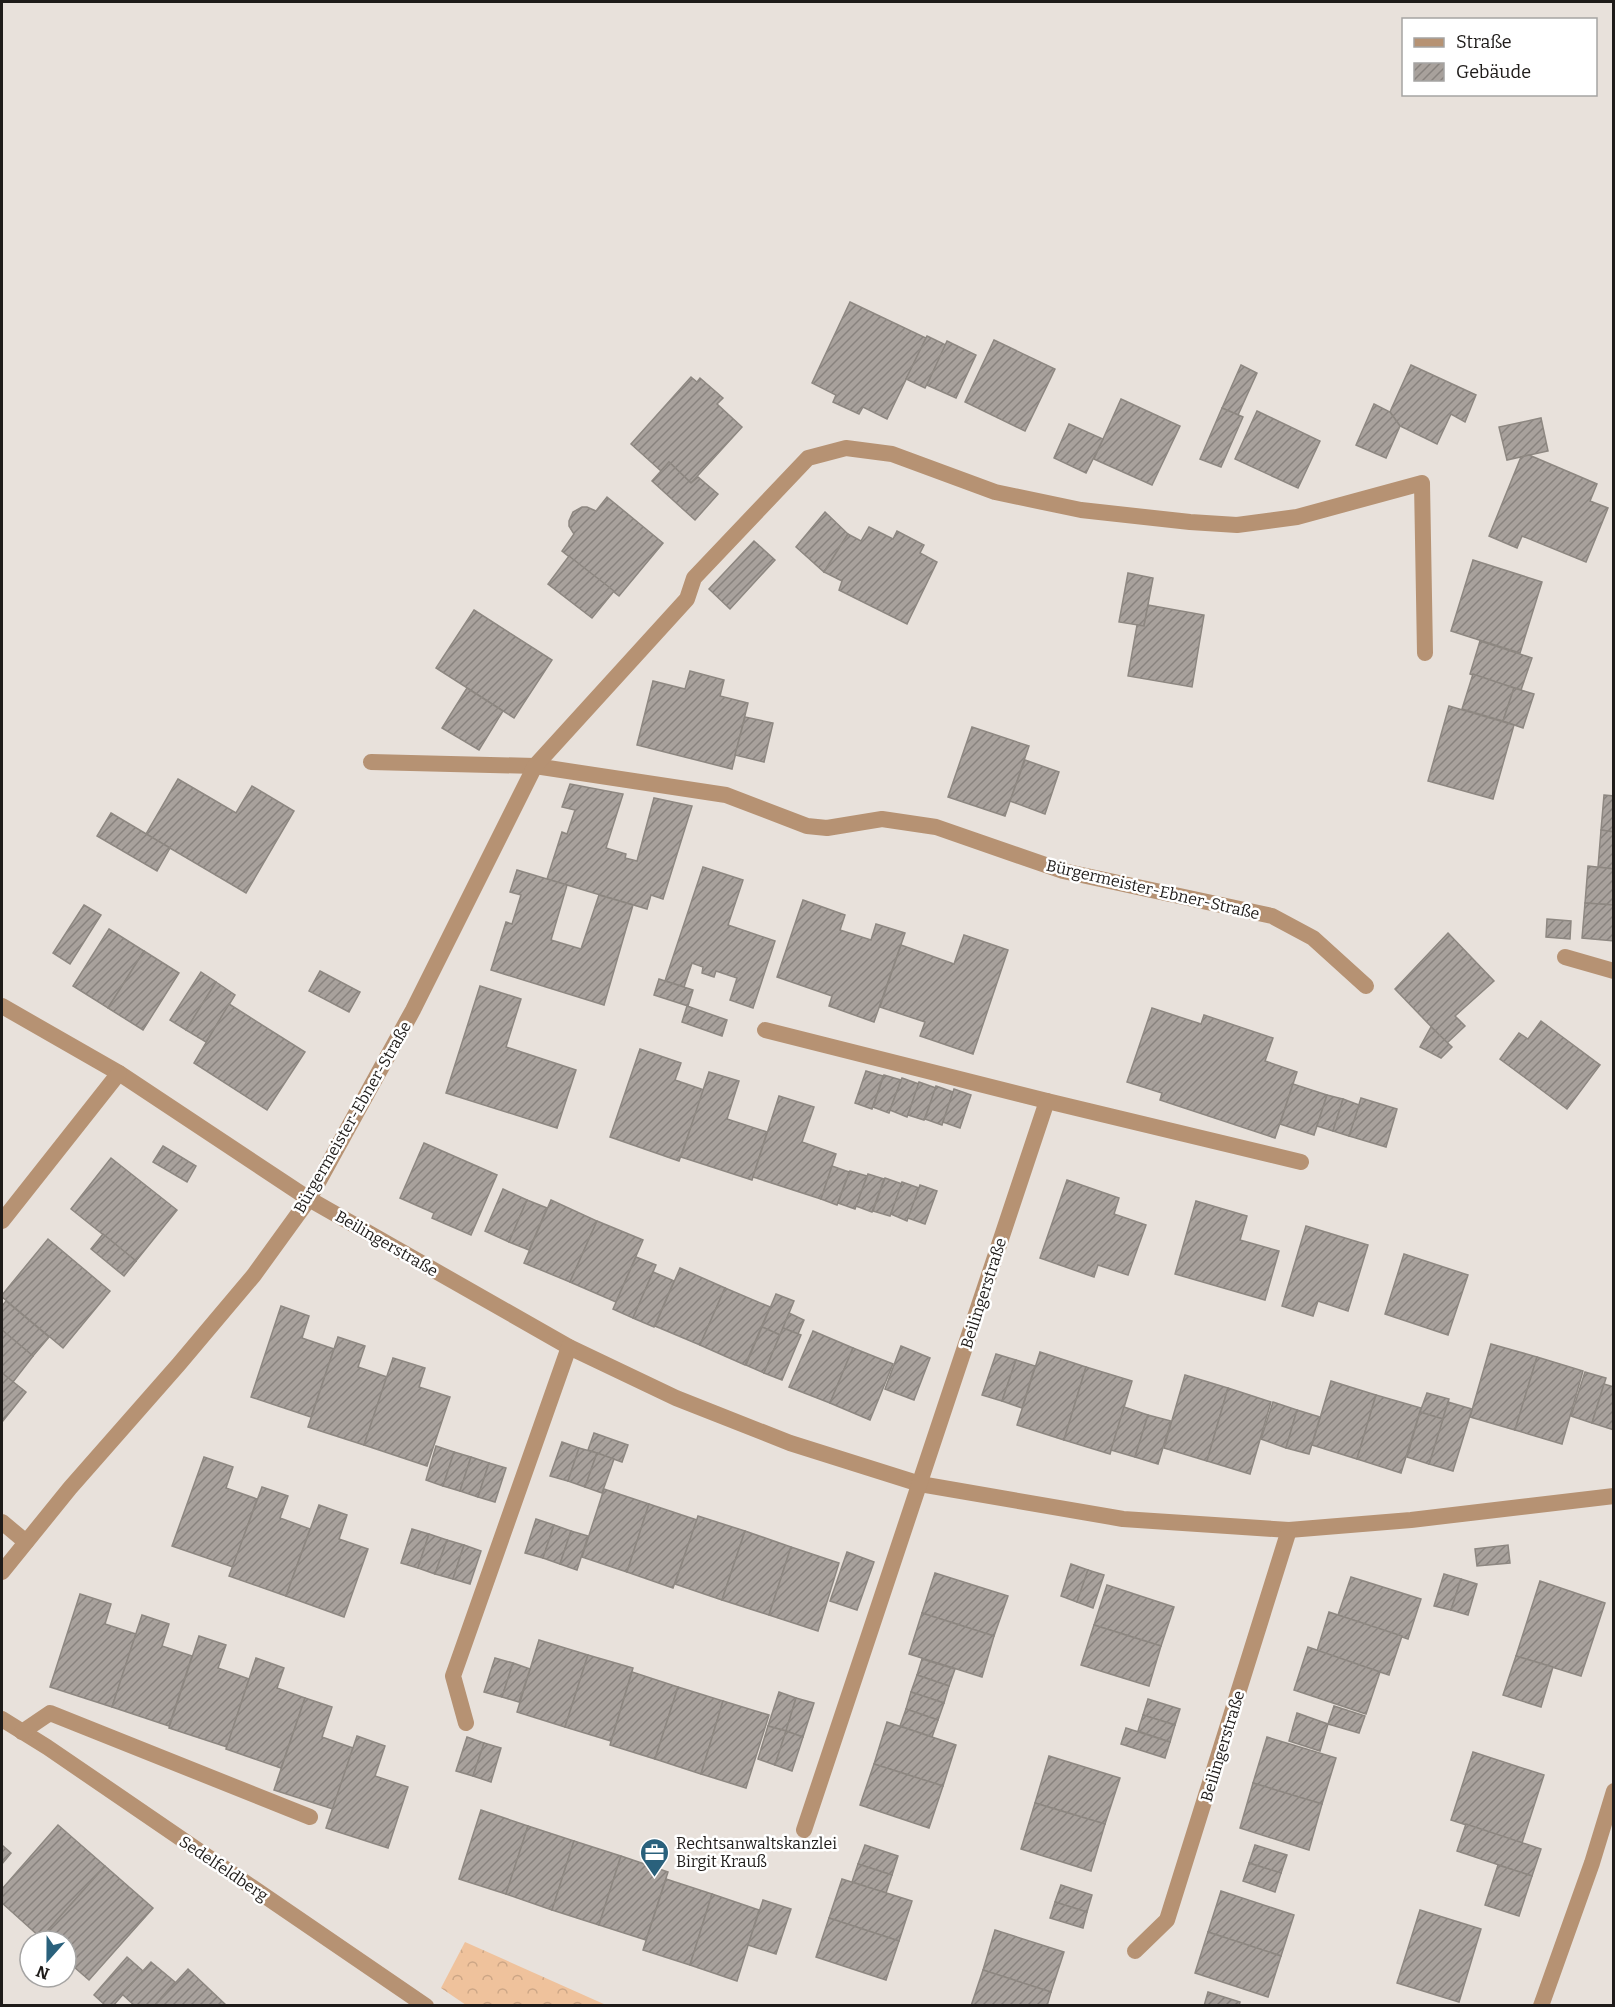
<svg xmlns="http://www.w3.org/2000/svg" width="1615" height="2007" viewBox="0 0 1615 2007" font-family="Bitter,serif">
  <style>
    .forest { fill: url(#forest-crowns) }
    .building { fill: url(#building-hatch); stroke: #8d8781; stroke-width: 1.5 }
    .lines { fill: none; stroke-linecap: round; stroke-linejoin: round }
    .minor { stroke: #b69273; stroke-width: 16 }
    .labels { text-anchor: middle; stroke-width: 5; stroke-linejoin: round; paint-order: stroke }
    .street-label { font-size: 16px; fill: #1e1b19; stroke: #fff }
    .poi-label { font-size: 16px; fill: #1e1b19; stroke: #fff; text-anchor: start }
  </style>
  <defs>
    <pattern id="forest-crowns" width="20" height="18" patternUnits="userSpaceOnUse" patternTransform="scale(1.5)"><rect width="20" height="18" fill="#efc29c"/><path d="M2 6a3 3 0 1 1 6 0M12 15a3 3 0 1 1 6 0" fill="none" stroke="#cca686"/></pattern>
    <pattern id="building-hatch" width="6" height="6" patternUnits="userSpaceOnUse" patternTransform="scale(1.5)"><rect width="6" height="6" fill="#a8a19c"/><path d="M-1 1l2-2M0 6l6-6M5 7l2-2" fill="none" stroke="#88827e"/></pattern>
  </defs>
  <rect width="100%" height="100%" fill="#e8e1db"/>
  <!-- forest -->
  <polygon class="forest" points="465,1942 606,2005 466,2005 441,1988"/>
  <!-- building -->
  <g class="building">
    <polygon points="850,302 926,338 887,419 863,407 859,414 833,402 836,395 812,383"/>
    <polygon points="927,336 946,345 925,388 906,379"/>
    <polygon points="994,340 1055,369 1025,431 965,402"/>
    <polygon points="947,341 976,355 956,398 927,385"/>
    <polygon points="1241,365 1257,373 1238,415 1222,408"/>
    <polygon points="1411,365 1476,395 1465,422 1451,414 1437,444 1400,426 1390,412"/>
    <polygon points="691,377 697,382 700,378 723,398 717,404 742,427 691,483 669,462 661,471 631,444"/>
    <polygon points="1121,399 1180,426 1152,485 1094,459"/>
    <polygon points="1374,404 1390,412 1400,426 1386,458 1356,445"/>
    <polygon points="1222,408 1243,417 1221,467 1200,459"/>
    <polygon points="1257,411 1320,441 1298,488 1235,459"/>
    <polygon points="1541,418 1548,451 1507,460 1499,427"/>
    <polygon points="1069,424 1103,439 1086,473 1054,458"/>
    <polygon points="1529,455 1597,484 1590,501 1608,508 1586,562 1522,536 1517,548 1489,536 1521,457"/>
    <polygon points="669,462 691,483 698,477 718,494 695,520 652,481"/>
    <polygon points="607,497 663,543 619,596 562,551 574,534 569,526 569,521 573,512 582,507 587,507 596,511"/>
    <polygon points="825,512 848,534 824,572 796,547"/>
    <polygon points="869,527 893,539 897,531 924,545 920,553 937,562 907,624 839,590 842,581 824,572 848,534 861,541"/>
    <polygon points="754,541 775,560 730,609 709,589"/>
    <polygon points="569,556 614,591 592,618 548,584"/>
    <polygon points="1473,560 1542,582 1520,653 1451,631"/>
    <polygon points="1128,573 1153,578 1144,626 1119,622"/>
    <polygon points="1148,605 1204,615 1192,687 1128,676 1137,625 1144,626"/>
    <polygon points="474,610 552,660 514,718 436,668"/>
    <polygon points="1480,641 1532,658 1521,690 1470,674"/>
    <polygon points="690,671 724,680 720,696 748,703 732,769 637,745 653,681 685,689"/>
    <polygon points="1473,674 1514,688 1503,721 1462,709"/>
    <polygon points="467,688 503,711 479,750 442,728"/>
    <polygon points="1514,688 1534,694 1523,728 1503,721"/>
    <polygon points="1449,706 1514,725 1493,799 1428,781"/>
    <polygon points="745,717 773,723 764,762 735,755"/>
    <polygon points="972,727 1029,746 1005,816 948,797"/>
    <polygon points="1025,760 1059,772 1045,814 1010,801"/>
    <polygon points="178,779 236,813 252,786 294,811 246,893 146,834"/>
    <polygon points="570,784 623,794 606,848 626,854 625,858 637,861 654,798 692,806 663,899 651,895 647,909 547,879 562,832 567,834 575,810 562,807"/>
    <polygon points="1604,795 1614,796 1614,832 1601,830"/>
    <polygon points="111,813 170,848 157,871 97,836"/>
    <polygon points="1601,830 1614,832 1614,869 1598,867"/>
    <polygon points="1588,866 1614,869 1614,905 1585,903"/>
    <polygon points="703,867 743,880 728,925 775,941 753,1008 730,1000 737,978 716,971 714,977 702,973 703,967 692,963 684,987 665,981"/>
    <polygon points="517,870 567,885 551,940 581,949 599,895 633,905 604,1005 491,970 506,922 512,924 521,895 510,892"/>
    <polygon points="803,900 845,915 840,930 871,940 876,924 905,933 874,1022 829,1006 832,996 777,977"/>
    <polygon points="1585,903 1614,905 1614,941 1582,938"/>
    <polygon points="84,905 101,915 70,964 53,953"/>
    <polygon points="1547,919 1571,921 1570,939 1546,937"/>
    <polygon points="109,929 144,951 108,1008 73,986"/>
    <polygon points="1448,933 1494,981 1455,1016 1465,1026 1447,1043 1395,989"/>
    <polygon points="964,935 1008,950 973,1054 920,1036 925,1022 880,1007 901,945 954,964"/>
    <polygon points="144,951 179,973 143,1030 108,1008"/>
    <polygon points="320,971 360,992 349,1012 309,991"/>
    <polygon points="201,972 216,982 186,1030 170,1020"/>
    <polygon points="659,979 693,990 688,1006 654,995"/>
    <polygon points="216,982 235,995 206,1042 186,1030"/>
    <polygon points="480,986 521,999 506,1047 576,1070 557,1128 446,1093"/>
    <polygon points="229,1004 305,1052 267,1110 194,1063"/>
    <polygon points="687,1006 727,1020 722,1036 682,1022"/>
    <polygon points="1152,1008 1201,1024 1204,1015 1273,1038 1265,1061 1297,1072 1275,1138 1160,1100 1162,1093 1127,1082"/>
    <polygon points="1541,1021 1600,1065 1567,1109 1500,1059 1519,1033 1528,1039"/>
    <polygon points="1431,1027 1452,1047 1441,1058 1420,1047"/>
    <polygon points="640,1049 681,1063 675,1080 704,1090 679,1161 610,1137"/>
    <polygon points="866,1071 883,1076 872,1109 855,1103"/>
    <polygon points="709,1072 739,1081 727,1119 767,1132 752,1180 681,1157"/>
    <polygon points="884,1075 901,1080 889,1113 873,1107"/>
    <polygon points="902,1078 919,1084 907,1117 890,1110"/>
    <polygon points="919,1082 936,1088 924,1120 908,1115"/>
    <polygon points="1293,1084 1327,1095 1314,1135 1280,1124"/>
    <polygon points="936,1086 953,1092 942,1125 925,1119"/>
    <polygon points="954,1089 971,1095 960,1128 943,1122"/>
    <polygon points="1327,1095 1343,1099 1333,1131 1317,1126"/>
    <polygon points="779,1096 814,1107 802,1142 836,1154 821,1199 753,1177"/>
    <polygon points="1361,1098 1397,1109 1386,1147 1349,1136"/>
    <polygon points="1343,1099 1359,1105 1349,1136 1333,1131"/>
    <polygon points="424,1143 497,1175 471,1235 432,1218 434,1213 400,1198"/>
    <polygon points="163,1146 196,1166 187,1182 153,1162"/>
    <polygon points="111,1158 177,1210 136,1261 71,1209"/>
    <polygon points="832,1166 849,1172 837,1205 821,1199"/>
    <polygon points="850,1171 867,1176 855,1209 838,1203"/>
    <polygon points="868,1174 884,1179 872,1212 856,1206"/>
    <polygon points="885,1178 902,1184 890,1216 873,1211"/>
    <polygon points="1067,1180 1119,1198 1114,1214 1146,1225 1128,1275 1098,1265 1094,1277 1040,1258"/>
    <polygon points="902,1182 919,1188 907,1221 891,1214"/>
    <polygon points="920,1185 937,1191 925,1224 908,1218"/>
    <polygon points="503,1189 527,1200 509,1242 485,1231"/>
    <polygon points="527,1200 547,1208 529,1250 509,1242"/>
    <polygon points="551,1200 597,1221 570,1282 524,1263"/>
    <polygon points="1196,1201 1247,1216 1240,1240 1279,1251 1265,1300 1175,1274"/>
    <polygon points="597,1221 643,1240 616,1302 570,1282"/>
    <polygon points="1306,1226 1368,1245 1348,1311 1318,1301 1313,1316 1282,1306"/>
    <polygon points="103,1234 136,1261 124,1276 91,1249"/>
    <polygon points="48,1239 110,1291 63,1348 2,1297 2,1295"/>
    <polygon points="1404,1254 1468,1275 1448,1335 1385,1314"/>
    <polygon points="636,1257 656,1265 633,1318 613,1309"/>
    <polygon points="680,1268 725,1288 700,1345 655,1326"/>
    <polygon points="653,1272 674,1281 654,1327 633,1318"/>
    <polygon points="725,1288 770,1307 745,1365 700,1345"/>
    <polygon points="776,1294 794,1301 780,1335 762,1327"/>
    <polygon points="6,1301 49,1337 33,1356 2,1330 2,1306"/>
    <polygon points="281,1306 309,1316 302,1338 334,1349 311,1417 251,1397"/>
    <polygon points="789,1313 804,1320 798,1334 783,1328"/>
    <polygon points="762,1327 780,1335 764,1373 746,1365"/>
    <polygon points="783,1328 801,1335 782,1380 764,1373"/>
    <polygon points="2,1330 33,1356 13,1382 2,1373"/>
    <polygon points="813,1331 853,1348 830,1403 789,1387"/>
    <polygon points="338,1337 365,1346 358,1367 387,1377 364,1445 308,1427"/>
    <polygon points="1491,1344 1537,1357 1515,1430 1470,1417"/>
    <polygon points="901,1346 930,1358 914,1400 885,1389"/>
    <polygon points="853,1348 893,1364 870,1420 830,1403"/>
    <polygon points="1040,1352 1086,1367 1064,1440 1017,1425"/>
    <polygon points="996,1354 1016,1360 1002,1401 982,1395"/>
    <polygon points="1537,1357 1583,1371 1562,1444 1515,1430"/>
    <polygon points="393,1358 425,1368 419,1387 450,1397 427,1466 364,1445"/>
    <polygon points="1016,1360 1035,1366 1022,1408 1002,1401"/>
    <polygon points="1086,1367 1132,1381 1110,1454 1064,1440"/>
    <polygon points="1585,1372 1606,1378 1592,1423 1571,1416"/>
    <polygon points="2,1373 26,1392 2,1422"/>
    <polygon points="1185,1375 1228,1388 1207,1461 1164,1448"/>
    <polygon points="1331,1381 1376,1395 1357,1459 1312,1445"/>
    <polygon points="1604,1384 1614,1387 1614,1430 1592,1423"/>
    <polygon points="1228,1388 1271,1402 1250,1474 1207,1461"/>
    <polygon points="1427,1393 1449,1399 1443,1419 1420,1412"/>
    <polygon points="1376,1395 1421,1408 1401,1473 1357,1459"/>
    <polygon points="1273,1402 1297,1410 1286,1448 1261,1439"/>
    <polygon points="1448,1402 1472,1409 1453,1471 1429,1464"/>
    <polygon points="1124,1407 1148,1415 1135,1457 1111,1450"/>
    <polygon points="1297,1410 1320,1417 1309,1454 1286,1448"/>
    <polygon points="1420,1412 1443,1419 1429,1464 1407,1457"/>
    <polygon points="1148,1415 1171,1421 1158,1464 1135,1457"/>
    <polygon points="594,1433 628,1445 622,1462 588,1450"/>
    <polygon points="562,1442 579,1448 568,1481 550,1476"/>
    <polygon points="436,1446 454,1452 443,1486 426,1480"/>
    <polygon points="579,1448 597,1453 585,1487 568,1481"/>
    <polygon points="454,1452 471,1457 460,1491 443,1486"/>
    <polygon points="597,1453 614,1459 602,1493 585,1487"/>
    <polygon points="204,1457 233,1467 226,1488 257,1499 233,1567 172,1546"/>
    <polygon points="471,1457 489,1463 478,1497 460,1491"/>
    <polygon points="489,1463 506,1468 495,1502 478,1497"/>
    <polygon points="262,1487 288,1496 280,1518 310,1529 286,1596 229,1576"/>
    <polygon points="604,1489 649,1504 627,1572 582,1557"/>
    <polygon points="649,1504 697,1520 673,1588 627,1572"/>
    <polygon points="319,1505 347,1515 339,1539 368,1549 344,1617 286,1596"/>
    <polygon points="698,1516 745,1531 722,1600 675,1584"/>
    <polygon points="536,1519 554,1525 543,1558 525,1553"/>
    <polygon points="554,1525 571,1531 560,1564 543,1558"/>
    <polygon points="412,1529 429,1534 418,1568 401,1563"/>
    <polygon points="571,1531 588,1536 577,1570 560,1564"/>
    <polygon points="745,1531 791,1547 769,1615 722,1600"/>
    <polygon points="429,1534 447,1540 435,1574 418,1568"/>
    <polygon points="447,1540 464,1545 453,1579 435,1574"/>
    <polygon points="464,1545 481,1551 470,1584 453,1579"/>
    <polygon points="1508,1545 1510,1563 1477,1566 1475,1549"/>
    <polygon points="791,1547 839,1563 818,1631 769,1615"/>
    <polygon points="847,1552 874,1562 857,1610 830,1601"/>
    <polygon points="1071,1564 1088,1570 1077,1602 1061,1596"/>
    <polygon points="1088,1570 1104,1575 1093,1608 1077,1602"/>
    <polygon points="935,1573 1008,1596 994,1636 922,1613"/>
    <polygon points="1444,1574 1461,1579 1451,1610 1434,1606"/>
    <polygon points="1351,1577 1421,1599 1408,1639 1338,1615"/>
    <polygon points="1461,1579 1477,1584 1468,1615 1451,1610"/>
    <polygon points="1540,1581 1605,1603 1581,1676 1516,1656"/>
    <polygon points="1107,1585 1174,1607 1161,1646 1094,1625"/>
    <polygon points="80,1594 111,1604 105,1624 136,1634 112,1707 50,1687"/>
    <polygon points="1329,1612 1402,1636 1389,1675 1317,1651"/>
    <polygon points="922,1613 994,1636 982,1677 909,1654"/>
    <polygon points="142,1615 169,1624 162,1646 192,1656 169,1726 112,1707"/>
    <polygon points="1094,1625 1161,1646 1149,1686 1081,1665"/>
    <polygon points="199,1636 226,1645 218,1668 249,1679 227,1747 169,1728"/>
    <polygon points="539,1640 588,1655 565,1727 517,1712"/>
    <polygon points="1308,1647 1380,1672 1366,1714 1294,1690"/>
    <polygon points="588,1655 633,1668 611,1741 565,1727"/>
    <polygon points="1516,1656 1553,1667 1541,1707 1503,1695"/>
    <polygon points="256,1658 284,1668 277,1688 305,1698 281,1768 226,1749"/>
    <polygon points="495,1658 513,1663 502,1697 484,1692"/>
    <polygon points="922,1659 955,1669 949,1686 917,1675"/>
    <polygon points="513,1663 530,1669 519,1702 502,1697"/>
    <polygon points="632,1672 678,1687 655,1759 610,1745"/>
    <polygon points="917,1675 949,1686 944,1703 911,1692"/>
    <polygon points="678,1687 723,1701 701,1774 655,1759"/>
    <polygon points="779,1692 796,1698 786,1731 768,1726"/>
    <polygon points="911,1692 944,1703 938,1720 906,1709"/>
    <polygon points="305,1698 332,1707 322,1737 353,1748 333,1809 274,1790"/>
    <polygon points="796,1698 814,1703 803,1737 786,1731"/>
    <polygon points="1148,1699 1180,1709 1175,1725 1143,1715"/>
    <polygon points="723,1701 769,1715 746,1788 701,1774"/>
    <polygon points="1334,1706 1365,1716 1359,1733 1328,1724"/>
    <polygon points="906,1709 938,1720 932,1737 900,1726"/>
    <polygon points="1297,1713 1328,1724 1320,1751 1289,1741"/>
    <polygon points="1143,1715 1175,1725 1170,1742 1138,1731"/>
    <polygon points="887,1722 956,1745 943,1786 874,1764"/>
    <polygon points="768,1726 786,1731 775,1765 758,1759"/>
    <polygon points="1126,1728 1170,1742 1165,1758 1121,1744"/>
    <polygon points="786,1731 803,1737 792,1771 775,1765"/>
    <polygon points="357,1736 385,1746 375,1776 408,1787 388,1848 326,1828"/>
    <polygon points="467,1737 484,1743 473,1776 456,1771"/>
    <polygon points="1267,1737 1336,1758 1322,1804 1253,1783"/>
    <polygon points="484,1743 501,1748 491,1782 473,1776"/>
    <polygon points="1473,1752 1544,1775 1522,1843 1451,1820"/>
    <polygon points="1049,1756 1120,1778 1105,1824 1035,1803"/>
    <polygon points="874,1764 943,1786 929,1828 860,1805"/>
    <polygon points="1253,1783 1322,1804 1309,1850 1240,1828"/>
    <polygon points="1035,1803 1105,1824 1091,1871 1021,1849"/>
    <polygon points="481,1810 528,1826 506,1894 459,1879"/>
    <polygon points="1466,1824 1541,1849 1532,1876 1457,1851"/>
    <polygon points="58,1825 105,1866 41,1938 2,1903 2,1889"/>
    <polygon points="528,1826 574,1841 552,1910 506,1894"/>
    <polygon points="574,1841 621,1856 599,1925 552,1910"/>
    <polygon points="2,1845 11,1853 2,1864"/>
    <polygon points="865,1845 898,1856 892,1875 858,1864"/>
    <polygon points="1255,1845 1287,1855 1281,1873 1249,1863"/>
    <polygon points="621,1856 668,1872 646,1940 599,1925"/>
    <polygon points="1249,1863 1281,1873 1275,1892 1243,1881"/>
    <polygon points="858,1864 892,1875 886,1893 852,1882"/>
    <polygon points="1498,1865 1532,1876 1519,1916 1485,1905"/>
    <polygon points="105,1866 153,1908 89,1980 66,1960 66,1941 44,1941 41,1938"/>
    <polygon points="666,1879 712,1894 690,1965 643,1950"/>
    <polygon points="842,1879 912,1901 899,1941 829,1918"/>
    <polygon points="1061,1885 1092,1895 1087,1912 1055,1902"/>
    <polygon points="1221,1891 1294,1915 1281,1956 1208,1932"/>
    <polygon points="712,1894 759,1910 737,1981 690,1965"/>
    <polygon points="763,1900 791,1909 776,1954 748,1945"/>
    <polygon points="1055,1902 1087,1912 1083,1928 1050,1918"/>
    <polygon points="1420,1910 1481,1929 1459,2002 1397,1983"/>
    <polygon points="829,1918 899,1941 886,1980 816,1957"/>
    <polygon points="995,1930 1064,1952 1051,1992 983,1970"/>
    <polygon points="1208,1932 1281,1956 1268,1997 1195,1973"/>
    <polygon points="127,1957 143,1971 113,2006 106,2006 94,1995"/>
    <polygon points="151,1962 175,1982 154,2006 135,2006 122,1994"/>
    <polygon points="188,1969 227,2006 154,2006"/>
    <polygon points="983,1970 1051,1992 1047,2006 971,2006"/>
    <polygon points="1208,1992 1240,2002 1239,2006 1204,2006"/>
  </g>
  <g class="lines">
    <!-- minor -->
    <g class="minor">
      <polyline points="371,762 535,766 726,795 807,826 827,828 882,819 936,827 1063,871 1272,916 1313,938 1366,986"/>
      <polyline points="1565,957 1614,971"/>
      <polyline points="2,1006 119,1073 309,1199 569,1347 676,1398 790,1443 920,1484 1123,1519 1289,1530 1411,1520 1614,1496"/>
      <polyline points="765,1030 1047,1101"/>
      <polyline points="2,1221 119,1073"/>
      <polyline points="2,1522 26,1542"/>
      <polyline points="2,1572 70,1488 179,1364 254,1275 309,1199 413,1010 535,766 687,599 694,578 808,458 846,448 892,454 995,492 1081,510 1190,522 1237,525 1297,517 1422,483 1425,653"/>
      <polyline points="2,1719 47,1747 426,2006"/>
      <polyline points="466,1723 453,1676 569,1347"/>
      <polyline points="22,1732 50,1713 310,1817"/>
      <polyline points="804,1830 1047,1101 1301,1162"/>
      <polyline points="1135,1951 1167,1920 1289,1530"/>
      <polyline points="1541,2006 1592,1863 1614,1791"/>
    </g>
  </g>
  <!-- icons -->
  <defs>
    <symbol id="office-pin" viewBox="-11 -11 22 30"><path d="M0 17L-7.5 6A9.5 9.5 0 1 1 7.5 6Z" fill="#2a617c" stroke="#fff"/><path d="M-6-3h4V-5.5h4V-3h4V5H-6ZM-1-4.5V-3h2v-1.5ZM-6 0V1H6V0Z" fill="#fff"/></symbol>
  </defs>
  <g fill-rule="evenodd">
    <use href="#office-pin" x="638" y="1836" width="33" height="45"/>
  </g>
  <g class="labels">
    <!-- street labels -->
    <g class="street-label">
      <text transform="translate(1153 889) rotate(13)" y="6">Bürgermeister-Ebner-Straße</text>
      <text transform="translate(352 1117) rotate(-60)" y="6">Bürgermeister-Ebner-Straße</text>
      <text transform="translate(387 1243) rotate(30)" y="6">Beilingerstraße</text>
      <text transform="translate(983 1293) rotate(-72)" y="6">Beilingerstraße</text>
      <text transform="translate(1222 1746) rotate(-73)" y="6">Beilingerstraße</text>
      <text transform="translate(224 1868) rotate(34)" y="6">Sedelfeldberg</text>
    </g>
    <!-- poi labels -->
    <g class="poi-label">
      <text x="676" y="1849">Rechtsanwaltskanzlei<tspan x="676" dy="18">Birgit Krauß</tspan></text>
    </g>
  </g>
  <!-- border -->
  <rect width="1615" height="2007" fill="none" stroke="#1e1b19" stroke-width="6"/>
  <!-- legend -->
  <rect x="1402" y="18" width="195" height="78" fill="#ffffff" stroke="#a5a4a3" stroke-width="1.5"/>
  <rect x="1414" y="38" width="30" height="9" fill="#b69273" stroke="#a5a4a3" stroke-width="1.5"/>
  <text x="1456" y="48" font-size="18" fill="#1e1b19">Straße</text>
  <rect x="1414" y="63" width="30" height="18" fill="url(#building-hatch)" stroke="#a5a4a3" stroke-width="1.5"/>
  <text x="1456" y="78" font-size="18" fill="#1e1b19">Gebäude</text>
  <!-- north arrow -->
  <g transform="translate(48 1959) rotate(201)"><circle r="28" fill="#ffffff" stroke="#a5a4a3" stroke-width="1.5"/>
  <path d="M0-4.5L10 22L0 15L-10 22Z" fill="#2a617c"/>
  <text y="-9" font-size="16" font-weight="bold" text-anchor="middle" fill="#1e1b19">N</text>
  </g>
</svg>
